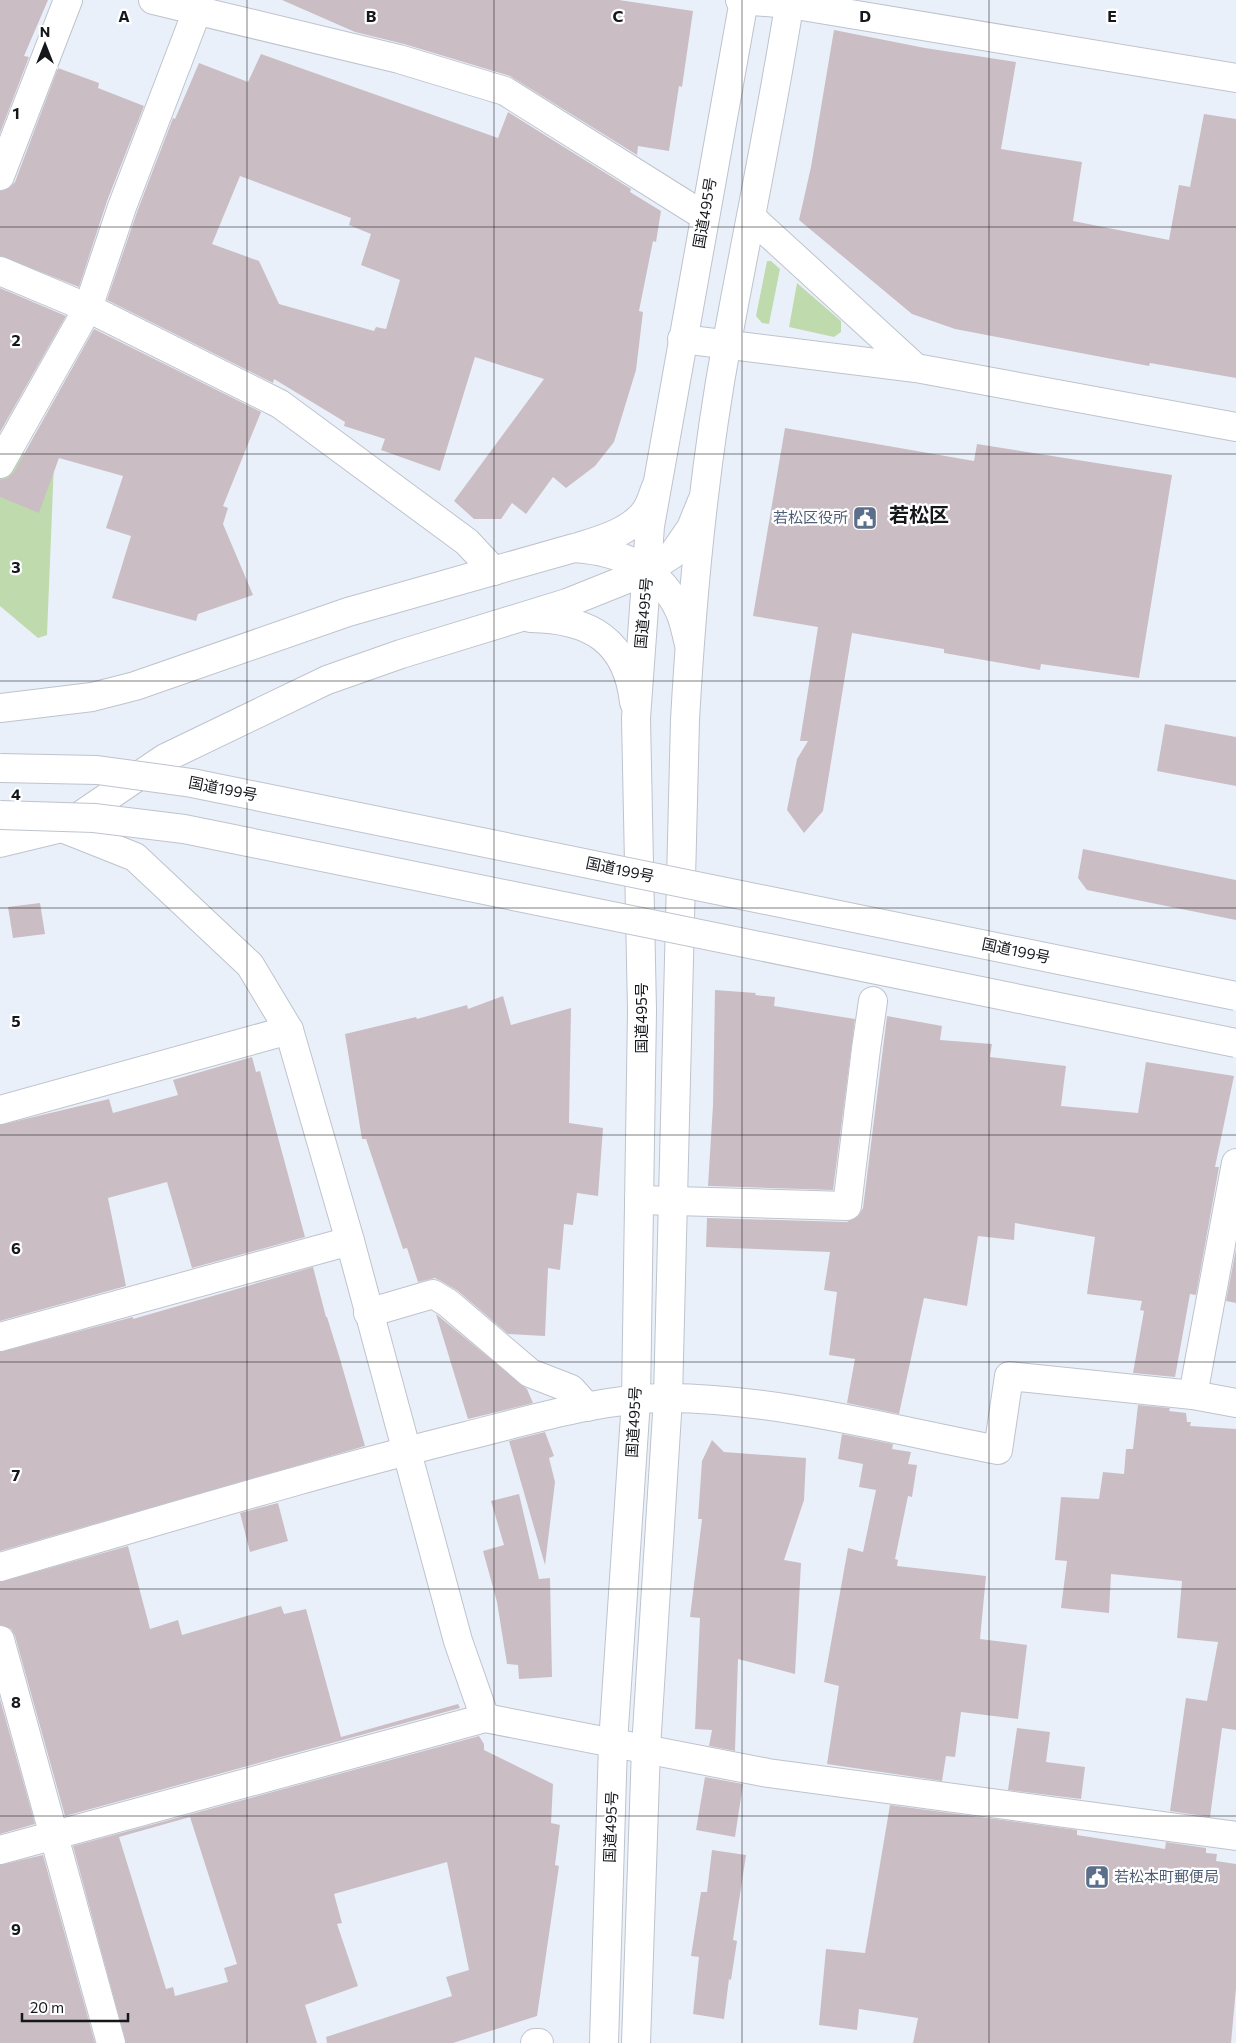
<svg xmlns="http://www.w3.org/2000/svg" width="1236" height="2043" viewBox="0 0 1236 2043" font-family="Commissioner,'Noto Sans JP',sans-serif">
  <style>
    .green { fill: #bfdbae }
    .building { fill: #cabec4; fill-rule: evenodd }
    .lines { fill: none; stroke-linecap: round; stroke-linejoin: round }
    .minor-casing { stroke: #bec3cd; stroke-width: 30 }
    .tertiary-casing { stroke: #bec3cd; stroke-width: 30 }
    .trunk-casing { stroke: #bec3cd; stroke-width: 30 }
    .minor { stroke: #fff; stroke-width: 28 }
    .tertiary { stroke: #fff; stroke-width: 28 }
    .trunk { stroke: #fff; stroke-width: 28 }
    .trunk-bridge-casing { stroke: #bec3cd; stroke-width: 30; stroke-linecap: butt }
    .trunk-bridge { stroke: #fff; stroke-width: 28 }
    .grid { fill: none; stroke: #15171b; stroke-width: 1; stroke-opacity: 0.55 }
    .labels { text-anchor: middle; stroke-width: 4.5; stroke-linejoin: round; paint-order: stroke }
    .street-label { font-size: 15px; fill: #15171b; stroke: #fff }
    .service-label { font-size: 15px; fill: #4e5e75; stroke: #fff; text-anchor: end }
    .district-label { font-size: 20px; font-weight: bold; fill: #15171b; stroke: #fff }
    .grid-label { font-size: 16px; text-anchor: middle; font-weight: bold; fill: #15171b; stroke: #fff; stroke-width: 4.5; stroke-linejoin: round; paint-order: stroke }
  </style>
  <rect width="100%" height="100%" fill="#eaf0fa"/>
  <!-- green -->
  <g class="green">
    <polygon points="767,261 771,261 780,269 769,324 762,323 756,316"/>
    <polygon points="797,283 841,321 841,332 834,337 789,327"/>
    <polygon points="22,452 54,463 47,635 38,638 0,606 0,478"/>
  </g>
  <!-- building -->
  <g class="building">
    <polygon points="0,0 48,0 24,56 29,57 0,133"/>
    <polygon points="282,0 619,0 693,11 682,87 679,86 669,151 638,146 637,155 510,76 404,44 355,32"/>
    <polygon points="834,30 925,48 1016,62 1001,149 1082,162 1073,221 1169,240 1179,185 1190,187 1204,114 1236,119 1236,378 1150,363 1149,366 955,329 912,314 799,220 811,167"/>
    <path d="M261 54 498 138 508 112 631 189 630 192 661 211 656 242 653 241 639 311 643 312 636 370 614 442 595 466 566 488 553 477 526 514 512 503 501 519H474L454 501 544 379 475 357 440 471 381 450 385 439 344 426 345 422 274 379 273 383 107 300 137 212 173 118 175 119 199 63 248 82ZM240 176 351 218 349 225 371 234 361 265 400 280 386 329 376 327 374 331 279 304 259 261 212 244Z"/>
    <polygon points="58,68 99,83 98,88 144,106 107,201 79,287 0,256 0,191 9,188 15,182"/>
    <polygon points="0,288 66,316 0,432"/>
    <polygon points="94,329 261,412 223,506 228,508 223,524 253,595 198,614 196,621 112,598 131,536 106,528 123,476 59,458 39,513 0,497 0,480 8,478 14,472"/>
    <polygon points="785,428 974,461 977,444 1172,475 1139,678 1041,664 1040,670 944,653 944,649 852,633 823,811 804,833 787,810 797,759 808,741 800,741 818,627 753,616"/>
    <polygon points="1165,724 1236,737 1236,786 1157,771"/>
    <polygon points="1083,849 1236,880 1236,920 1087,890 1078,878"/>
    <polygon points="40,903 45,934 13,938 8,907"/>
    <polygon points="715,990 756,993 755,995 775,997 774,1006 855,1019 833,1190 708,1186 713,1105"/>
    <polygon points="503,996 511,1025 571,1008 569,1123 603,1128 598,1196 577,1193 573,1225 564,1224 560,1270 548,1268 545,1336 508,1334 458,1291 441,1281 435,1278 418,1282 407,1248 403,1249 366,1139 362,1139 345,1034 416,1017 417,1019 467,1005 468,1009"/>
    <polygon points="887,1016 942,1026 940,1040 992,1044 990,1057 1066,1066 1061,1106 1138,1113 1146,1062 1234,1076 1215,1167 1219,1167 1196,1295 1190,1294 1175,1377 1133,1373 1144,1311 1140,1310 1142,1301 1087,1294 1095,1237 1015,1223 1014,1240 978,1236 967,1306 924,1298 899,1414 847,1403 855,1359 829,1355 837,1292 824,1290 830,1252 706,1247 707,1218 847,1222 859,1215 863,1208"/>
    <polygon points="252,1057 256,1072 260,1071 305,1237 192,1268 167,1182 108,1198 126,1286 0,1321 0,1125 109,1099 113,1113 178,1095 173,1080"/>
    <polygon points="1236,1249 1236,1303 1226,1301"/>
    <polygon points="313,1267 326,1317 327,1317 340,1359 365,1446 0,1551 0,1352 133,1317 133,1319"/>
    <polygon points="436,1314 527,1389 533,1403 468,1419"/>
    <polygon points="1138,1405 1170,1408 1169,1411 1186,1413 1187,1422 1191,1422 1190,1426 1236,1429 1236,1730 1222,1728 1210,1817 1170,1811 1186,1698 1207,1701 1218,1642 1177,1638 1182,1581 1111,1574 1109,1613 1061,1608 1067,1561 1055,1560 1061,1497 1099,1499 1103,1472 1124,1474 1126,1449 1133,1449"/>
    <polygon points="545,1432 554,1456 549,1458 555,1482 545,1565 509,1441"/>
    <polygon points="842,1434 893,1444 892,1449 911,1452 908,1464 917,1465 912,1497 908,1496 895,1559 898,1560 897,1566 986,1576 980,1639 1027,1645 1018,1719 961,1712 955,1757 946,1756 942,1781 827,1764 839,1686 824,1682 848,1548 863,1552 876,1490 859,1487 863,1464 838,1459"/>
    <polygon points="712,1440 724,1452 806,1458 804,1500 784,1560 801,1563 795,1674 738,1659 735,1751 709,1746 712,1730 695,1729 700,1618 690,1617 702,1519 698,1519 702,1461"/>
    <polygon points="519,1494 539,1579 550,1578 552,1677 519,1679 518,1665 507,1664 497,1602 483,1551 504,1545 491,1501"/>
    <polygon points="278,1503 288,1541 250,1552 240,1513"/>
    <polygon points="128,1546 150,1629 178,1620 182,1635 281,1606 284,1614 306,1609 341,1737 458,1704 460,1708 65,1816 15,1636 11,1629 0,1625 0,1582"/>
    <polygon points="0,1699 35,1824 0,1834"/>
    <polygon points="1017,1728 1050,1732 1046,1762 1085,1767 1081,1799 1008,1790"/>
    <path d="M479 1736 484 1744V1750L553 1784 551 1823 560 1825 555 1865 559 1866 537 2016 453 2043H327L326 2037 452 1996 446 1977 469 1970 447 1862 334 1894 342 1923 337 1924 358 1986 305 2005 317 2043H126L73 1846ZM190 1817 237 1964 224 1968 228 1982 175 1996 173 1987 166 1989 119 1837Z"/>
    <polygon points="705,1777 743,1784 735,1837 696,1830"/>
    <polygon points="890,1805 1077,1830 1077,1835 1165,1849 1166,1842 1206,1848 1206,1853 1217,1854 1216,1861 1236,1864 1236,1988 1231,2043 913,2043 918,2018 859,2009 857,2030 819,2025 826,1949 865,1953"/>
    <polygon points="712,1850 746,1855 733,1940 737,1941 731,1980 729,1979 724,2019 693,2014 699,1957 691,1956 701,1892 707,1892"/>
    <polygon points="43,1855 95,2043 0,2043 0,1865"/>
  </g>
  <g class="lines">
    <defs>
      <g id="minor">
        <polyline points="153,0 399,59 505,91 704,216"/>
        <polyline points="740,0 790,4 1236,78"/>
        <polyline points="0,176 68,0"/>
        <polyline points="752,218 916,368"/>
        <polyline points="0,271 88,308 280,404 467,542 494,571"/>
        <polyline points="682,339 916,368 1236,427"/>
        <polyline points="0,464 88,308 122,207 197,11 199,0"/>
        <polyline points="62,828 135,857 250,965 289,1030 350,1241 458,1641 485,1718"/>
        <polyline points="0,1110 289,1030"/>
        <polyline points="639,1200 847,1206 866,1049 873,1001"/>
        <polyline points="368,1313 433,1294 448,1303 530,1373 571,1389 587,1407"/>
        <polyline points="0,1337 350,1241"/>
        <polyline points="1193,1395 1236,1163"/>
        <path d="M0 1567C155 1522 309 1475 466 1436 531 1420 600 1398 668 1398 779 1399 889 1429 998 1450L1009 1376 1193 1395 1236 1403"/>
        <polyline points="0,1640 111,2043"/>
        <polyline points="0,1850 485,1718 768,1773 1236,1836"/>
        <polyline points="535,2043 539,2043"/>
      </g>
      <g id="tertiary">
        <path d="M578 547C601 540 633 531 647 509 651 502 653 494 656 487"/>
        <path d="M531 618C590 619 627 640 634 702"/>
        <path d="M0 708 92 697 135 686 348 612 574 548C618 551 659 567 679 610 684 620 686 633 689 644"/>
        <polyline points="0,843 62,828 165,758 327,680 401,654 567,603 647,571 673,554 691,528 702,501"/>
      </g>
      <g id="trunk">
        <polyline points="604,2043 613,1743 636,1400 642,1010 636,718 650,526 744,0"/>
        <path d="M636 2043 646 1748 668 1398 685 720C692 594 704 466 727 342 748 228 772 114 790 0"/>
      </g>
    </defs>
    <!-- minor casing -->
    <use href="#minor" class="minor-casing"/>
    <!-- tertiary casing -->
    <use href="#tertiary" class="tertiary-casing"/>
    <!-- trunk casing -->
    <use href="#trunk" class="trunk-casing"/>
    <!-- minor -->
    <use href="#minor" class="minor"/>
    <!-- tertiary -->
    <use href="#tertiary" class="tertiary"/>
    <!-- trunk -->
    <use href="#trunk" class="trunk"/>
    <defs>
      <g id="trunk-bridge">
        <polyline points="0,768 97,770 192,783 1236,996"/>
        <polyline points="0,815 94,818 184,829 1236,1043"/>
      </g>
    </defs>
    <!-- trunk-bridge casing -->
    <use href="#trunk-bridge" class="trunk-bridge-casing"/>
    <!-- trunk-bridge -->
    <use href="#trunk-bridge" class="trunk-bridge"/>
  </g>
  <!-- grid -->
  <path class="grid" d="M247 0V2043M494 0V2043M742 0V2043M989 0V2043M0 227H1236M0 454H1236M0 681H1236M0 908H1236M0 1135H1236M0 1362H1236M0 1589H1236M0 1816H1236"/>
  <!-- icons -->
  <defs>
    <symbol id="civic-square" viewBox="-11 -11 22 22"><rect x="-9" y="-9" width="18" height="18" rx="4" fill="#5c6f8a" stroke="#fff"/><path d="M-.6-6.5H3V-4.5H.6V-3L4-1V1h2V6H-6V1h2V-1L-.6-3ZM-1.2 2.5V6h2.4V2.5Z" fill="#fff"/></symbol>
  </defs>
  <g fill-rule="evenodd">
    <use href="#civic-square" x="851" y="504" width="28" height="28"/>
    <use href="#civic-square" x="1083" y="1863" width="28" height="28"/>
  </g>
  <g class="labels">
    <!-- street labels -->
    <g class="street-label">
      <text transform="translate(705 213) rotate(-80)" y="5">国道495号</text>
      <text transform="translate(644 613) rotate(-85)" y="5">国道495号</text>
      <text transform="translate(223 789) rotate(11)" y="5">国道199号</text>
      <text transform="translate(620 870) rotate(12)" y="5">国道199号</text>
      <text transform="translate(1016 951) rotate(12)" y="5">国道199号</text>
      <text transform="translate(642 1018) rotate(-90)" y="5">国道495号</text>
      <text transform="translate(634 1422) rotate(-87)" y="5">国道495号</text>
      <text transform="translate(611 1827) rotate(-88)" y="5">国道495号</text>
    </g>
    <!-- service labels -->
    <g class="service-label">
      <text x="848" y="523">若松区役所</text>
      <text x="1114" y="1882" text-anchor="start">若松本町郵便局</text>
    </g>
    <!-- district labels -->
    <g class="district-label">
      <text x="919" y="522">若松区</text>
    </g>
  </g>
  <g class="grid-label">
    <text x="124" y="22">A</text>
    <text x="371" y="22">B</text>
    <text x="618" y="22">C</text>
    <text x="865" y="22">D</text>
    <text x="1112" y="22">E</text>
    <text x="16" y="119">1</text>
    <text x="16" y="346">2</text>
    <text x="16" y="573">3</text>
    <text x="16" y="800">4</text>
    <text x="16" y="1027">5</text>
    <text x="16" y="1254">6</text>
    <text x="16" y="1481">7</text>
    <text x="16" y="1708">8</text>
    <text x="16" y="1935">9</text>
  </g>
  <!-- north arrow -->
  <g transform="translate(45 45)" stroke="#ffffff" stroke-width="4" paint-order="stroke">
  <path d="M0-4L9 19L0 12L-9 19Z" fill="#15171b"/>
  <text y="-8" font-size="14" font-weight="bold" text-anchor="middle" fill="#15171b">N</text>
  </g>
  <!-- scale -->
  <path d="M22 2013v8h106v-8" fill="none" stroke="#15171b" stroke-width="2.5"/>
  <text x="30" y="2013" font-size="15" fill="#15171b" stroke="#ffffff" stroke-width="4" paint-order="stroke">20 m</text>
</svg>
